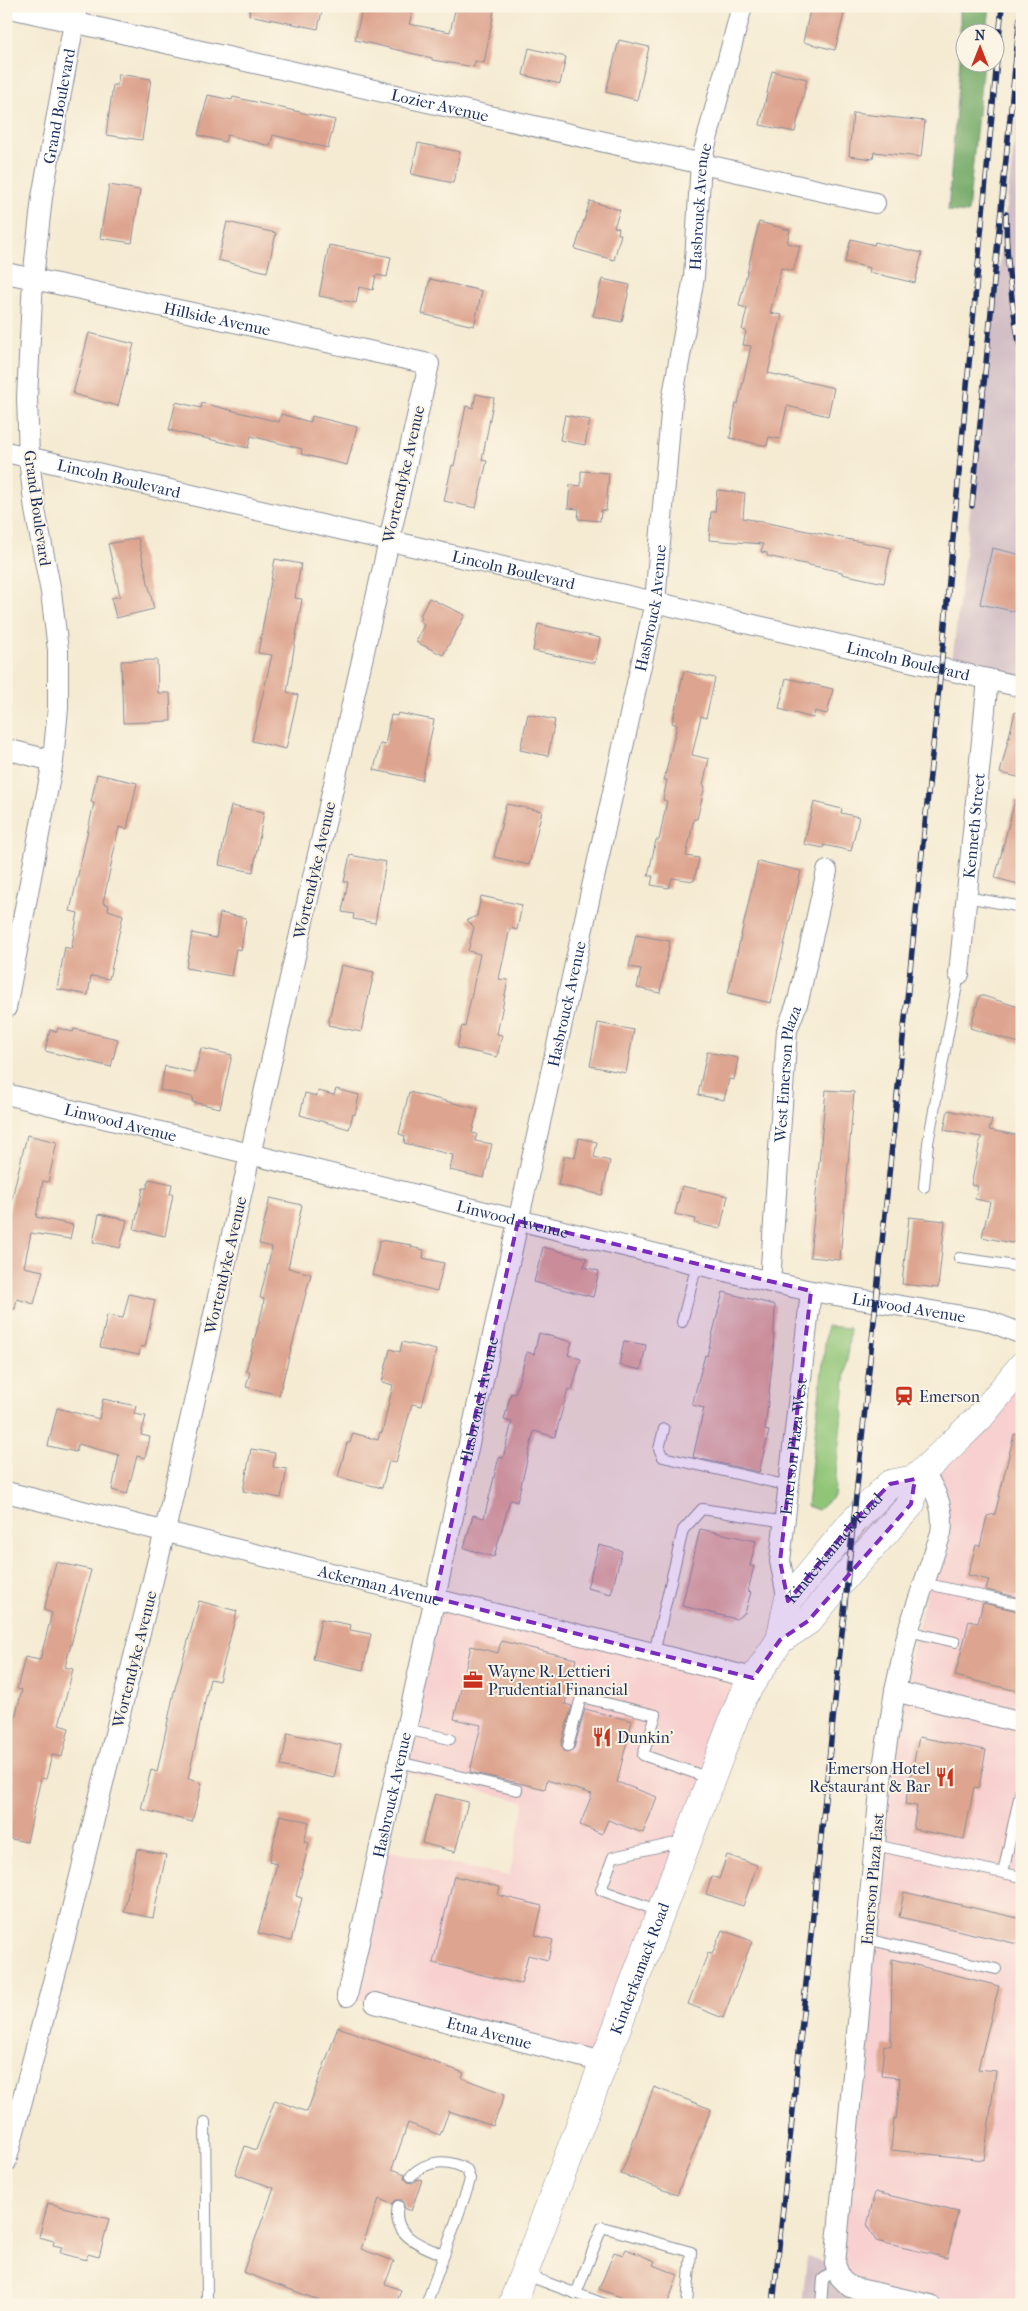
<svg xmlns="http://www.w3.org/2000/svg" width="1028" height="2311" viewBox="0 0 1028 2311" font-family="'IM FELL French Canon',serif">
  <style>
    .built { fill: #f7d0cf }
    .industrial { fill: #d2bec5 }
    .green { fill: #90c577; stroke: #567a6a }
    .forest { fill: #74aa68; stroke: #486c63 }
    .building { fill: #dda48f }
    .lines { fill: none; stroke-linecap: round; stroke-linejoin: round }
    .lane-casing { stroke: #888d98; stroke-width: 12 }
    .street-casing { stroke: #888d98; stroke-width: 22 }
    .primary-casing { stroke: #888d98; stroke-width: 29 }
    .lane { stroke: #fff; stroke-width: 10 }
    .street { stroke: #fff; stroke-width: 20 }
    .primary { stroke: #fff; stroke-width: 28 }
    .rail-casing { stroke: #1b2f5e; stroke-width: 5.5 }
    .rail { stroke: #fcf5e5; stroke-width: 4; stroke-dasharray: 11; stroke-linecap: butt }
    .marked { fill: #7b2cbf; fill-opacity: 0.2; stroke: #7b2cbf; stroke-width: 4; stroke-dasharray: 10 6; stroke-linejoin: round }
    .labels { text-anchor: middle; stroke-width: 4; stroke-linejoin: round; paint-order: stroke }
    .street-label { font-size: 16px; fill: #1b2f5e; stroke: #fcf5e5 }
    .poi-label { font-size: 16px; fill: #1b2f5e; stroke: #fcf5e5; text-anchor: start }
  </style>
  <rect width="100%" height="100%" fill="#fcf5e5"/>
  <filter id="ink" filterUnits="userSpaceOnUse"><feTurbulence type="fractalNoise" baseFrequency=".02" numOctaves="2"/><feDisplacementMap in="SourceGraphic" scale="10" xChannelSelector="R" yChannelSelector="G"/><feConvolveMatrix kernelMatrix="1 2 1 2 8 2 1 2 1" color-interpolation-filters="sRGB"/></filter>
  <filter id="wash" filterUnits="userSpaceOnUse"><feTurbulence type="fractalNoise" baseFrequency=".0096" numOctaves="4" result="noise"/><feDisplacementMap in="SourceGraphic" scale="20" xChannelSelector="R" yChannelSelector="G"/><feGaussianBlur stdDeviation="1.12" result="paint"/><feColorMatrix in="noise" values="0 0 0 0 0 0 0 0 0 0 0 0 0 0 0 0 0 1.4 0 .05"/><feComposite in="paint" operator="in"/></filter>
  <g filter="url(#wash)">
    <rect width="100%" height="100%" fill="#f5ebd3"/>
    <!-- built -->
    <g class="built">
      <polygon points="1022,1366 1022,2254 1018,2305 930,2305 840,2277 881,1780 941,1533 923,1471"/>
      <polygon points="435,1598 753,1678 603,2062 347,1996 380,1849 509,1876 525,1802 397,1770"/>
    </g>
    <!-- industrial -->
    <g class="industrial">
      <polygon points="1022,78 1022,687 951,670"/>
      <polygon points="807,2257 835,2264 840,2277 929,2305 802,2305"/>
    </g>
    <!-- green -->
    <polygon class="green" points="827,1326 850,1328 834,1496 818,1510 807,1506"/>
    <!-- forest -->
    <polygon class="forest" points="960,6 990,6 987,32 966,32 966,62 983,63 968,213 948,211 960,59"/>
    <g id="blocks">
      <!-- building -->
      <g class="building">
        <polygon points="250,6 323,6 318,29 249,15"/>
        <polygon points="363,6 383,6 412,13 409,24 450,32 456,6 495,6 484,63 475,61 474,67 432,60 432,58 355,40"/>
        <polygon points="811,6 846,6 835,50 803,42"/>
        <polygon points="619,40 649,47 637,100 606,92"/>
        <polygon points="529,48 566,57 560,84 523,75"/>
        <polygon points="772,71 807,79 795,132 760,125"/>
        <polygon points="119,74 151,79 142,140 106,135 113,85 117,85"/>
        <polygon points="208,95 232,100 233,97 335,120 328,148 273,135 270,146 227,135 225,142 198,135"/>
        <polygon points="853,113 925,121 921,157 874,152 873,159 849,156"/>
        <polygon points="418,143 460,152 453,183 411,174"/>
        <polygon points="109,185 140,190 132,243 100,238"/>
        <polygon points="590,201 620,210 614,227 619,228 618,234 621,234 614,260 575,249"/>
        <polygon points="227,222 276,233 267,272 218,260"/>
        <polygon points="759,222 790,230 787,243 800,246 793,271 781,268 770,313 782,315 768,373 834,388 828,416 787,406 780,439 769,437 767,446 730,438 736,403 738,404 751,346 743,345 746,331 742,330 747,308 739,306"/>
        <polygon points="851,239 874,245 875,242 922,253 915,283 869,272 870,268 845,262"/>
        <polygon points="329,245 391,257 387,277 376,275 373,290 359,287 356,303 319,296"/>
        <polygon points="430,279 482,291 474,326 422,314"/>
        <polygon points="602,279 630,285 622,322 593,316"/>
        <polygon points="89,333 134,344 118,406 73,394"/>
        <polygon points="476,394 494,398 482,460 487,461 476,508 444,501 452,465 454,466 466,406 473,408"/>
        <polygon points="176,402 201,408 202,403 279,422 281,414 310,422 312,416 357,427 347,465 301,454 302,449 251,436 248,448 169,430"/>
        <polygon points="565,415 590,420 585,445 560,440"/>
        <polygon points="581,471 609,473 606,511 601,510 600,521 578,519 579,509 568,508 570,485 581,486"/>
        <polygon points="717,490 745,493 743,518 891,548 884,583 842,574 842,572 767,556 767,553 761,552 763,544 709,540 711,512 715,512"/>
        <polygon points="138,538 154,609 116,618 111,598 120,596 108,544"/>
        <polygon points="992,548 1022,555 1022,613 980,604"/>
        <polygon points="275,559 301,564 295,598 302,599 287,692 298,695 286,749 252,741 272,655 258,653"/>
        <polygon points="429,598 465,615 443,655 416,642 424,625 420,622 422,618 420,616"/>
        <polygon points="538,624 600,638 595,663 533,651"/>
        <polygon points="157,660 158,693 170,693 171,721 123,723 121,661"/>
        <polygon points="684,671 715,678 706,718 701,716 692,755 709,759 703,785 705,786 697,819 694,819 686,856 699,858 694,881 672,878 669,888 651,885 653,876 648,876 656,840 659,840 667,801 663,800 667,780 664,780 677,725 672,723"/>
        <polygon points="786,678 833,689 827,714 815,711 813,718 779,709"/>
        <polygon points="1015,712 1022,713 1022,778 1000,773"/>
        <polygon points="398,713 434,720 422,780 374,770 380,744 385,745 391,715 397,716"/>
        <polygon points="528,714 555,720 548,756 520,750"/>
        <polygon points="97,774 137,783 127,829 119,827 103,903 109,905 108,910 123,915 109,979 91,976 88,995 57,989 65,947 71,949 78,913 70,911 94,803 91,802"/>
        <polygon points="1015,800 1022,801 1022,885 995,878"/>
        <polygon points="814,802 842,809 841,813 859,817 851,851 824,845 823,848 804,844"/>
        <polygon points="506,804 542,811 529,865 494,857"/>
        <polygon points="231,806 264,812 253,872 219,865"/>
        <polygon points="350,855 386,862 375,923 353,919 354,914 342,912 348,882 344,882"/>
        <polygon points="758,861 801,871 771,1003 728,993"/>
        <polygon points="481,896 522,905 517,930 510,928 499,979 508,980 497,1034 502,1035 497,1057 457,1048 462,1026 465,1027 480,954 468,951 474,927 467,920 477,916"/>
        <polygon points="220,913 246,918 241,950 236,949 231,976 186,968 192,933 216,938"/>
        <polygon points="636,935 670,941 660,993 637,988 641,969 629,967"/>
        <polygon points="341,965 374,972 361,1032 328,1025"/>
        <polygon points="980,995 1022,1008 1022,1044 970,1028"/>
        <polygon points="598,1023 634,1030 626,1073 590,1066"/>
        <polygon points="58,1028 73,1032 74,1029 118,1039 111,1067 45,1051 50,1030 57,1032"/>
        <polygon points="201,1048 232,1055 220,1108 192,1102 193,1097 160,1090 165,1066 195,1073"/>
        <polygon points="707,1052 738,1058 734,1080 729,1079 724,1100 698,1095"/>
        <polygon points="336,1089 359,1095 355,1115 353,1114 349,1129 300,1115 305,1093 317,1096 318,1091 334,1095"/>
        <polygon points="826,1090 854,1092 840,1260 810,1257"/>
        <polygon points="409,1092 478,1109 472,1133 477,1134 475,1141 492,1144 484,1178 450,1170 453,1155 404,1143 405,1136 399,1134"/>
        <polygon points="948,1110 992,1120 989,1130 1022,1136 1022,1227 1019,1238 1012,1243 982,1237 990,1202 975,1199 978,1186 971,1185 981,1137 944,1130"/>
        <polygon points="27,1135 57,1142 48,1182 43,1181 36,1217 73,1225 70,1239 31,1233 24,1267 43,1271 34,1304 17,1299 15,1309 6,1308 6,1223"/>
        <polygon points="579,1138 597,1142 594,1157 610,1161 602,1195 558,1185 565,1155 575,1158"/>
        <polygon points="149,1179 172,1184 170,1194 173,1194 170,1210 165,1236 134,1229 143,1188 147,1188"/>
        <polygon points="682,1186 728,1196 720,1229 695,1223 696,1219 675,1214"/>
        <polygon points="270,1198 302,1205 288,1268 311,1274 279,1395 246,1387 250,1372 246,1371 263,1307 264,1299 260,1298 272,1247 259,1244"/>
        <polygon points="99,1214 127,1220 120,1248 93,1242"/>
        <polygon points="909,1217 945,1221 938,1288 902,1284"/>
        <polygon points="380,1240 412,1245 411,1247 424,1250 423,1258 444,1263 437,1291 372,1275"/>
        <polygon points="543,1247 587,1258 584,1267 599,1271 593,1297 534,1282"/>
        <polygon points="723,1292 775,1305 773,1355 765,1430 769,1431 759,1472 693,1457 704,1408 692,1405 705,1355 707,1356"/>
        <polygon points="129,1294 155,1300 145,1347 141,1346 139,1355 100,1347 107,1315 123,1318"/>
        <polygon points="539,1333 572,1342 568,1355 581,1359 572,1390 568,1389 555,1437 534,1431 517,1502 510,1500 494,1557 464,1548 473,1515 484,1518 499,1457 503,1458 512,1422 504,1420 511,1393 515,1394 527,1352 534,1354"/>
        <polygon points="624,1341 646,1345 641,1370 619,1365"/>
        <polygon points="402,1342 436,1350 422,1406 412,1404 396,1462 389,1461 382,1488 338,1477 347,1443 350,1443 353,1433 378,1440 380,1432 382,1433 393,1385 382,1382 390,1349 400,1352"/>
        <polygon points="103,1399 136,1406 134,1414 146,1416 141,1435 150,1437 145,1458 137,1456 127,1494 112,1490 119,1455 78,1444 76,1452 48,1446 57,1408 99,1419"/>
        <polygon points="1014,1434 1022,1435 1022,1598 986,1590 989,1580 968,1575 976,1545 980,1546 987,1516 995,1514"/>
        <polygon points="251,1449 275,1453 273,1467 287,1469 281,1498 243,1491"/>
        <polygon points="700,1529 756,1541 750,1566 754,1566 748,1591 751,1592 745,1613 736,1619 682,1606"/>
        <polygon points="599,1545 622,1551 611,1594 587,1588"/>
        <polygon points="56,1562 91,1570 65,1667 73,1669 59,1725 69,1728 62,1757 52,1755 46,1779 41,1778 27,1842 6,1838 6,1741 9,1742 22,1690 17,1689 25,1657 40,1660 52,1613 44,1610"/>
        <polygon points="199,1601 237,1611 219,1681 210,1679 188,1779 202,1783 192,1822 141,1809 151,1770 157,1772 174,1692"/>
        <polygon points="983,1603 1022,1612 1022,1692 955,1676 969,1621 978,1623"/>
        <polygon points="321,1619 351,1625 350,1630 371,1634 363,1670 313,1659"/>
        <polygon points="501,1641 576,1659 565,1704 572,1706 561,1744 564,1751 570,1752 574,1748 585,1709 632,1721 617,1782 657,1797 643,1833 608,1820 602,1834 580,1825 592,1794 547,1780 545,1789 470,1772 481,1725 454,1719 471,1646 498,1653"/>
        <polygon points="288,1733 341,1745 334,1778 281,1766"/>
        <polygon points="919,1737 986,1750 979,1788 974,1787 964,1839 913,1829 917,1806 905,1804"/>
        <polygon points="435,1794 468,1802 455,1852 422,1843"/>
        <polygon points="280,1815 309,1822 304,1842 309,1843 296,1896 302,1898 291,1941 258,1933 277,1864 269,1862"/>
        <polygon points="137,1849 166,1855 153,1918 124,1912"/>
        <polygon points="727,1855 757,1865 743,1906 706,1894 712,1876 719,1879"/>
        <polygon points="454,1876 500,1887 498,1895 542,1906 535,1935 553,1940 548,1960 528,1955 521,1984 433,1963"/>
        <polygon points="904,1892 1022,1919 1022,1945 899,1917"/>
        <polygon points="722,1930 752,1941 723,2018 688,2004 708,1953 712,1954"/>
        <polygon points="892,1959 999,1986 978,2069 996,2071 984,2160 891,2150 894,2118 896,2119 900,2078 881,2076 884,2045 891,2046"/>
        <polygon points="338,2027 464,2073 462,2078 505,2094 493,2126 449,2111 440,2135 408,2123 392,2169 405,2174 404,2178 408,2182 413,2183 418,2179 422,2180 411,2211 405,2209 402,2200 396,2200 392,2204 379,2199 361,2249 394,2261 385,2284 401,2290 396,2305 332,2305 243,2272 274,2188 235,2174 245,2146 256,2150 275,2100 307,2112"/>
        <polygon points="654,2087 711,2109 677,2195 621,2174"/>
        <polygon points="875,2192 958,2212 947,2258 876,2241 867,2226"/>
        <polygon points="48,2203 109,2219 99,2257 88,2254 86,2260 60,2253 62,2247 53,2245 54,2241 39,2237"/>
        <polygon points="626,2249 655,2261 653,2265 678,2275 667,2305 642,2305 599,2289 614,2252 623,2255"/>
      </g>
    </g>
  </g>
  <g filter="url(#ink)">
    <use href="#blocks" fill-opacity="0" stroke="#888d98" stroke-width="1"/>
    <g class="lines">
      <defs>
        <g id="lane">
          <polyline points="966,897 1022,907"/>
          <polyline points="924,1187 928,1143 959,974"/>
          <polyline points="959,1258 1022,1267"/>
          <polyline points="682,1322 697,1264"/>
          <polyline points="664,1429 659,1449 663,1457 789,1486"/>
          <polyline points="923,1583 1022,1605"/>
          <polyline points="908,1631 955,1642"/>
          <polyline points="654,1653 683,1530 702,1509 785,1522"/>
          <polyline points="406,1729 450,1739"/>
          <polyline points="568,1746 581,1697 656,1715 643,1755 709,1778"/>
          <polyline points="399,1762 517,1790"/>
          <polyline points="1022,1784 1003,1873 1022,1877"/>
          <polyline points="875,1845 1003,1873"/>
          <polyline points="659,1911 601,1890 613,1857 684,1841"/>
          <polyline points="866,1939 996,1969"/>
          <polyline points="205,2122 207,2298 210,2305"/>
          <path d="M398 2206C391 2236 422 2246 444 2255L468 2187 470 2179 467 2170C449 2158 426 2160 411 2176"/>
          <polyline points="526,2275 607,2305"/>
          <polyline points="576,2294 602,2227 691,2252 687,2305"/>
          <polyline points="426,2305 444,2255"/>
          <polyline points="821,2305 823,2279 837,2269"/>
        </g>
        <g id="street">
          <path id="s1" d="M6 7 875 203"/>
          <path id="s2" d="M6 273 429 364 165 1531 68 1925 6 2162"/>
          <path id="s3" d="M6 452 1022 687"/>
          <polyline points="6,749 53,761"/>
          <path id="s4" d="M959 974 988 679"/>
          <path id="s5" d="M6 1008 53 761 58 708V650L51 592 35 510 29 458 27 397 33 279 42 197 77 6"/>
          <path id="s6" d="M6 1094 770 1282 811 1291 986 1320 1022 1334"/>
          <path id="s7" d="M770 1282 787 1030 798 1001 827 871"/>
          <path d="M923 1471C936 1491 945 1509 941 1533L908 1631 895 1691 881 1780 835 2264 840 2277 850 2287 930 2305"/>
          <path id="s8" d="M6 1492 753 1678"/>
          <path id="s9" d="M788 1601 780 1561 811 1291"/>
          <polyline points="895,1691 1022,1723"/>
          <path id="s10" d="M347 1996 655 602 672 401 694 277 701 162 742 6"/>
          <path id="s11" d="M375 2003 603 2062"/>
        </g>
        <g id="primary">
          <path id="s12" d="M780 1640 788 1601 852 1523 890 1484 915 1479 950 1446 979 1418 1022 1366"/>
          <path id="s13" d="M512 2305 742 1697 780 1640 808 1621 848 1573 911 1504 915 1479"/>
        </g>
      </defs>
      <!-- lane casing -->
      <use href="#lane" class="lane-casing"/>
      <!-- street casing -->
      <use href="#street" class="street-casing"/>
      <!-- primary casing -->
      <use href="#primary" class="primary-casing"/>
      <!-- lane -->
      <use href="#lane" class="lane"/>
      <!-- street -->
      <use href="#street" class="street"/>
      <!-- primary -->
      <use href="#primary" class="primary"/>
      <defs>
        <g id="rail">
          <path d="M1006 214C1006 264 1012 309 1022 357"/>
          <polyline points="972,506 1021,6"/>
          <polyline points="773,2305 941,668 1002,6"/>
        </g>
      </defs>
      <!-- rail casing -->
      <use href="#rail" class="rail-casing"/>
      <!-- rail -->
      <use href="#rail" class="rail"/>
    </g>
  </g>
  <!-- marked area -->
  <path class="marked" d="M518 1221 811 1291 780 1561 788 1601 852 1523 890 1484 915 1479 911 1504 808 1621 780 1640 753 1678 435 1598Z"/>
  <!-- icons -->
  <defs>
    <symbol id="station-bare" viewBox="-9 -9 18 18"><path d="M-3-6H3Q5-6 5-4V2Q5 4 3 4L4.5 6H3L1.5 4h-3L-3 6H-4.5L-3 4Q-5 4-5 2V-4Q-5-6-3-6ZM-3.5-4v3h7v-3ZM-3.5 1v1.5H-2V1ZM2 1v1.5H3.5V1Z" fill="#c8321e" stroke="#fcf5e5" stroke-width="2.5" paint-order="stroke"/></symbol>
    <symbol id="office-bare" viewBox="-9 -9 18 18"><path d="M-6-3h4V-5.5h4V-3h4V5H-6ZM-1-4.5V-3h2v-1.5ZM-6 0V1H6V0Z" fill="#c8321e" stroke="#fcf5e5" stroke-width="2.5" paint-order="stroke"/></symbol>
    <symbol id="restaurant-bare" viewBox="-9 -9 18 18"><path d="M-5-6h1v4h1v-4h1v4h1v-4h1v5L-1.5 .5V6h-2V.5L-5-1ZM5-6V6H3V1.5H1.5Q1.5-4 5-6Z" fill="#c8321e" stroke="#fcf5e5" stroke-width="2.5" paint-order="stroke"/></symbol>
  </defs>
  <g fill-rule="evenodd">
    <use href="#station-bare" x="890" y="1382" width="28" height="28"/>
    <use href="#office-bare" x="459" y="1666" width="28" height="28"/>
    <use href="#restaurant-bare" x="588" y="1723" width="28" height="28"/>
    <use href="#restaurant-bare" x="931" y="1763" width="28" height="28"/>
  </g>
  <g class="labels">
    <!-- street labels -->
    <g class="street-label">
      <text dy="6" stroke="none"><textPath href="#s1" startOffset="445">Lozier Avenue</textPath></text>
      <text dy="6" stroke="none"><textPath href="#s5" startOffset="911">Grand Boulevard</textPath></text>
      <text dy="6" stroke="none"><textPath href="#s10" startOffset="1826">Hasbrouck Avenue</textPath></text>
      <text dy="6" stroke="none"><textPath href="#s2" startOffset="216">Hillside Avenue</textPath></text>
      <text transform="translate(403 474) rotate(-77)" y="6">Wortendyke Avenue</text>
      <text dy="6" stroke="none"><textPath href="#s3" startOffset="116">Lincoln Boulevard</textPath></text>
      <text transform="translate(38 508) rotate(82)" y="6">Grand Boulevard</text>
      <text dy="6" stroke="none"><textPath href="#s3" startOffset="521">Lincoln Boulevard</textPath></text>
      <text dy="6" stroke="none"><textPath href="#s10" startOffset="1421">Hasbrouck Avenue</textPath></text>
      <text dy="6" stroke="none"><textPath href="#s3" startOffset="926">Lincoln Boulevard</textPath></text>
      <text dy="6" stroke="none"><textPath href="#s4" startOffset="149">Kenneth Street</textPath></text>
      <text transform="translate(314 870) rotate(-77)" y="6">Wortendyke Avenue</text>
      <text dy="6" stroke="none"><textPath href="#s10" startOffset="1016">Hasbrouck Avenue</textPath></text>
      <text dy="6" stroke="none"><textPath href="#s7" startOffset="209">West Emerson Plaza</textPath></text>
      <text dy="6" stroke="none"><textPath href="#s6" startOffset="118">Linwood Avenue</textPath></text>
      <text dy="6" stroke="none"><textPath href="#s6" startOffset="522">Linwood Avenue</textPath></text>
      <text transform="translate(225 1265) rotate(-77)" y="6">Wortendyke Avenue</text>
      <text dy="6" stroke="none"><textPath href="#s6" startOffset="928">Linwood Avenue</textPath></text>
      <text dy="6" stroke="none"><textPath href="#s10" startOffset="611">Hasbrouck Avenue</textPath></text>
      <text dy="6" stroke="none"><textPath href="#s9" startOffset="156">Emerson Plaza West</textPath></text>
      <text dy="6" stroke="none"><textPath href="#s12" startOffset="110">Kinderkamack Road</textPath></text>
      <text dy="6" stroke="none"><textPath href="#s8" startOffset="385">Ackerman Avenue</textPath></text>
      <text transform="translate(134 1659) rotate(-76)" y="6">Wortendyke Avenue</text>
      <text dy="6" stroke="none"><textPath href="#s10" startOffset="206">Hasbrouck Avenue</textPath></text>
      <text transform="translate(872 1879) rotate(-85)" y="6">Emerson Plaza East</text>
      <text dy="6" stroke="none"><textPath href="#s13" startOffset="360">Kinderkamack Road</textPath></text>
      <text dy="6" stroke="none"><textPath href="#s11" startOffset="118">Etna Avenue</textPath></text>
    </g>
    <!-- poi labels -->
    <g class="poi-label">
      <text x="919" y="1402">Emerson</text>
      <text x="488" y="1677">Wayne R. Lettieri<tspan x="488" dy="18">Prudential Financial</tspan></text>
      <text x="617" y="1743">Dunkin'</text>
      <text x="930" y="1774" text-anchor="end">Emerson Hotel<tspan x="930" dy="18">Restaurant &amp; Bar</tspan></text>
    </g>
  </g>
  <!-- margin -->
  <rect width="1028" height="2311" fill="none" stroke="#fcf5e5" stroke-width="25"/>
  <!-- north arrow -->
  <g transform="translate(980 48)"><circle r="24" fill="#fcf5e5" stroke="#a2a6af"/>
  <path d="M0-4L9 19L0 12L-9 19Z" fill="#c8321e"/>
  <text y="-8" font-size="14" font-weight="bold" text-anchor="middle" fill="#1b2f5e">N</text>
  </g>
</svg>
